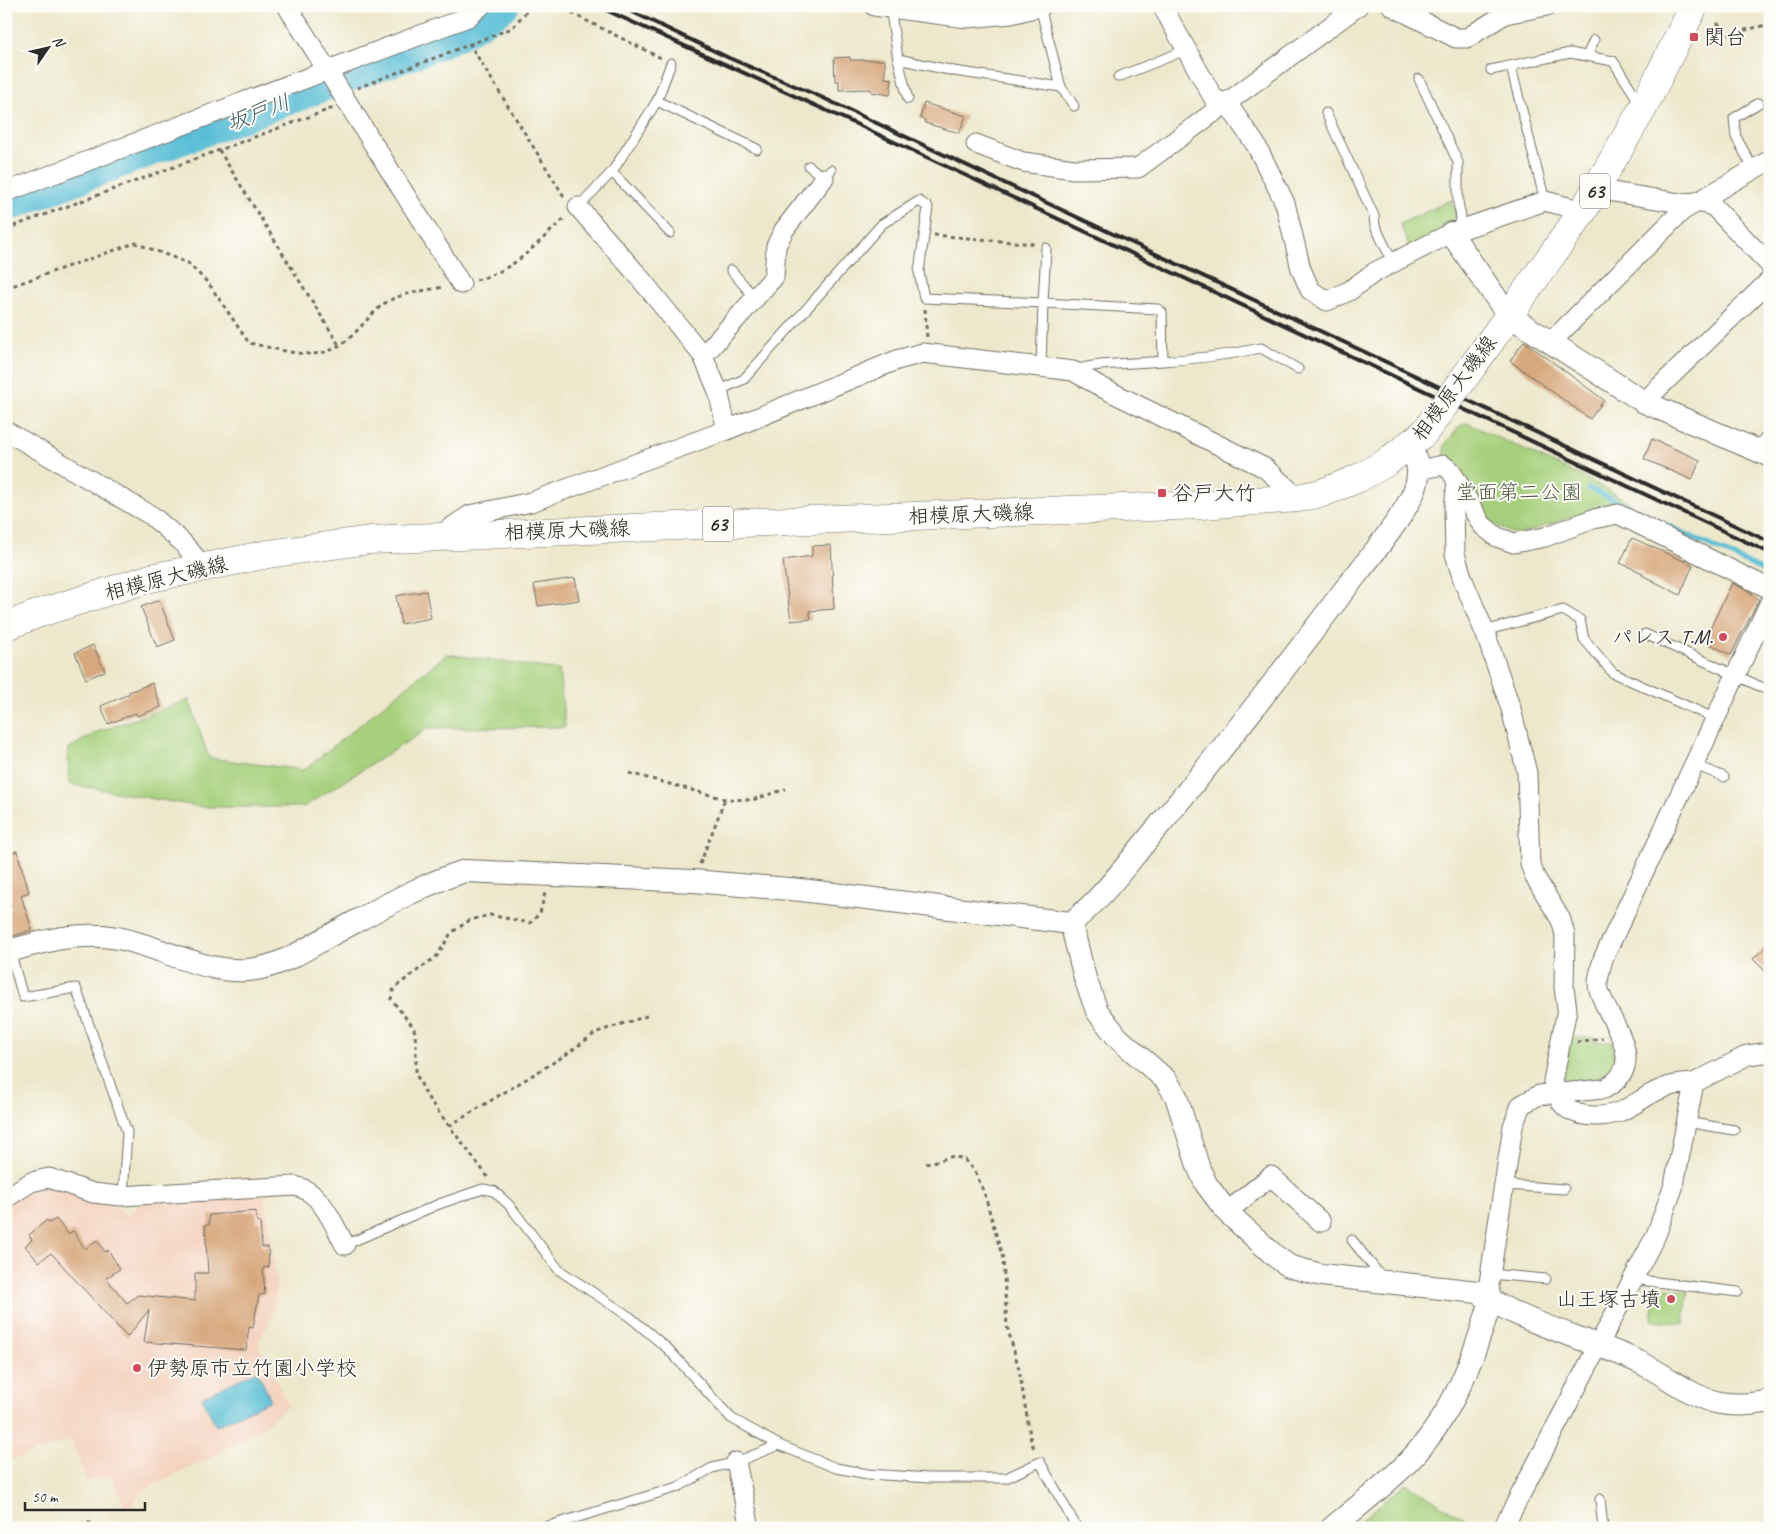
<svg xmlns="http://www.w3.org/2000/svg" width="1776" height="1534" viewBox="0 0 1776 1534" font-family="Caveat,'Klee One',sans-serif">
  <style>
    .built { fill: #f4d3c0 }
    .green { fill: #a6d07c; stroke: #687e54 }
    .water { fill: #59bed6; stroke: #427480 }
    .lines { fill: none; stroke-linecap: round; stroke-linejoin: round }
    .stream { stroke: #59bed6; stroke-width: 5 }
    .river { stroke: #59bed6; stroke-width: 29 }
    .building { fill: #d7a77d }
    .service-casing { stroke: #6f6d63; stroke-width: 11 }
    .minor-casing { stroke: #6f6d63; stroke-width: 21 }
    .tertiary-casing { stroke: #6f6d63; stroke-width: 24 }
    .primary-casing { stroke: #6f6d63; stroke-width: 29 }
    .path { stroke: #6f6d63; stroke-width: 3; stroke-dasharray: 4 4; stroke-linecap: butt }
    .service { stroke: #fff; stroke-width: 9 }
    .minor { stroke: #fff; stroke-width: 19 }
    .tertiary { stroke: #fff; stroke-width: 22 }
    .primary { stroke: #fff; stroke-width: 28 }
    .rail { stroke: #2b2b2b; stroke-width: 4 }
    .primary-bridge-casing { stroke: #6f6d63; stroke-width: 29; stroke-linecap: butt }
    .primary-bridge { stroke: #fff; stroke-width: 28 }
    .poi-dot { fill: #d1495b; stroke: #fdfcf7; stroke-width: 2 }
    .labels { text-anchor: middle; stroke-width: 4; stroke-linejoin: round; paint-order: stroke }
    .shield { fill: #fdfcf7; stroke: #6a6a68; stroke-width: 1 }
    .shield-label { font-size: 20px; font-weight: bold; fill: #2b2b2b }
    .poi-label { font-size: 21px; fill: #2b2b2b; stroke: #fdfcf7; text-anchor: start }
    .street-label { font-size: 21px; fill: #2b2b2b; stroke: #fdfcf7 }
    .park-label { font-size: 21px; fill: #505d43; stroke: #fdfcf7 }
    .water-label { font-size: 22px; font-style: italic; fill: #3b5e67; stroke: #fdfcf7 }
  </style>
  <rect width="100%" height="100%" fill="#fdfcf7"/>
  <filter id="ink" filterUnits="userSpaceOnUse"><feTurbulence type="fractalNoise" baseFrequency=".02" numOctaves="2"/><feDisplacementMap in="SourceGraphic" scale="10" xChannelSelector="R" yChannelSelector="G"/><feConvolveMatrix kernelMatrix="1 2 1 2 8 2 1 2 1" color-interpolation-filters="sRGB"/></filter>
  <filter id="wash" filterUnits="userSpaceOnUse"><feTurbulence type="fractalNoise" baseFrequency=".0096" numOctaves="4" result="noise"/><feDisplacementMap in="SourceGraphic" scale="20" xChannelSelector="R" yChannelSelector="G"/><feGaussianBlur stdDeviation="1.12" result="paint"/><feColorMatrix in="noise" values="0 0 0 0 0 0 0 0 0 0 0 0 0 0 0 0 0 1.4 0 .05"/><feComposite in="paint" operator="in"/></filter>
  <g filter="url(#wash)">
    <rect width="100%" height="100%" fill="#ede8cc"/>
    <!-- built -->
    <polygon class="built" points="50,1185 121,1210 126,1216 149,1197 264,1194 277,1282 272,1316 258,1344 288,1405 261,1429 209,1459 145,1489 126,1509 113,1479 106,1477 86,1481 72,1440 6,1462 6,1202"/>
    <!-- green -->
    <g class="green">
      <polygon points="1451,200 1456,215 1450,227 1410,249 1400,224"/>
      <polygon points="1467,423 1591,481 1629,502 1627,505 1578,515 1520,534 1509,532 1495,524 1488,516 1458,465 1444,456 1444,446 1460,426"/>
      <polygon points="447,654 559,670 565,727 429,728 303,807 201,807 69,784 68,749 97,732 189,700 209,758 304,770"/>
      <path d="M1594 1037 1595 1042H1611C1628 1077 1592 1080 1568 1083L1560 1072 1567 1038Z"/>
      <polygon points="1657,1286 1688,1292 1684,1323 1652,1320"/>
      <polygon points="1406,1483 1472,1524 1472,1528 1352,1528"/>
    </g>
    <!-- water -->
    <polygon class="water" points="257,1371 271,1400 216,1426 202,1397"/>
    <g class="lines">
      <!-- stream -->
      <polyline class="stream" points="1589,488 1770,574"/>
      <!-- river -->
      <path class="river" d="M6 208C116 163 229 124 340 81 395 60 459 44 505 6"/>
    </g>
    <g id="blocks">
      <!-- building -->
      <g class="building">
        <polygon points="850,57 850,60 885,60 885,78 892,79 890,95 871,92 871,89 839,90 839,81 835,81 834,58"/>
        <polygon points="924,103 966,116 959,133 925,123 925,120 920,118"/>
        <polygon points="1524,341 1604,400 1590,419 1510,361"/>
        <polygon points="1652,439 1700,460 1692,480 1644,459"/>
        <polygon points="1632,538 1693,565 1680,595 1642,575 1643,573 1620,563"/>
        <polygon points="831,545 834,609 809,611 811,619 791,621 783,560 812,556 812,546"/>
        <polygon points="575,578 579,600 538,606 534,584"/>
        <polygon points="1732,583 1752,593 1751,595 1759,599 1731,655 1704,641"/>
        <polygon points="426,591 431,618 401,624 396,596"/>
        <polygon points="159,600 175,640 157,647 141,607"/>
        <polygon points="93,645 105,671 86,679 75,653"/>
        <polygon points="152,683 161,707 137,716 136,713 108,724 101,706 129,694 129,692"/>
        <polygon points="17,851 29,892 21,895 32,930 10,937 6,925 6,909 12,907 6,890 6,854"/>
        <polygon points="1770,942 1770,976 1753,959"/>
        <polygon points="256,1211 257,1222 260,1222 262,1247 268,1247 269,1267 263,1268 265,1294 259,1295 253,1328 249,1327 246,1350 144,1342 149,1310 127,1337 51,1253 39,1262 25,1246 32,1240 29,1235 47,1220 49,1223 56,1219 68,1234 73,1231 85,1249 97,1240 105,1252 108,1250 120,1269 106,1278 127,1303 138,1295 195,1301 195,1273 208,1273 205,1225 209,1225 209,1215"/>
      </g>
    </g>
  </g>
  <g filter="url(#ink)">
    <use href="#blocks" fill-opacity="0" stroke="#6f6d63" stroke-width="1"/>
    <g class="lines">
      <defs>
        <g id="service">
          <polyline points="890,7 898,59 908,99"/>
          <polyline points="1040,7 1061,87 1074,106"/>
          <polyline points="1587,56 1594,40"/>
          <polyline points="898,59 954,71 1061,87"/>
          <polyline points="1511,67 1545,201"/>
          <polyline points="1491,70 1570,53 1613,61 1640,103"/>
          <polyline points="1118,77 1186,50"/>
          <polyline points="1419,79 1458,162 1458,202 1461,217 1459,230"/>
          <polyline points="657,101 757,149"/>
          <polyline points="1326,113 1374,216 1375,226 1393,263"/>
          <polyline points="809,166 824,178 831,170"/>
          <polyline points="1754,170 1736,137 1734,118 1759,103"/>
          <polyline points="612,172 670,233"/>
          <polyline points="578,207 612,172 657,101 671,63"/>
          <polyline points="1046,248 1043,303 1158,309 1162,312 1163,361"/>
          <polyline points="731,270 754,297"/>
          <path d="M1074 370C1102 362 1132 364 1162 361 1195 359 1229 355 1261 348L1298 369"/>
          <polyline points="718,391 744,379 882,224 919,201 928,207 919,272 924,298 1043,303 1041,367"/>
          <polyline points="1484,631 1563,610 1580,620 1584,639 1613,673 1716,719"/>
          <polyline points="1645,634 1770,691"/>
          <polyline points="1693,764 1724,777"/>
          <polyline points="10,951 23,997 76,988 127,1132 123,1195"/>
          <polyline points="1686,1122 1734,1130"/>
          <polyline points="1505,1185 1564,1189"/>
          <polyline points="1352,1240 1383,1279"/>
          <polyline points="345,1245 439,1204 483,1189 494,1191 510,1206 559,1270 630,1317 668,1349 731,1418 779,1445"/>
          <polyline points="1490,1274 1546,1279"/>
          <polyline points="1632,1279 1738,1292"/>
          <polyline points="1600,1499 1603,1528"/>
          <polyline points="542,1528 678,1487 712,1468 736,1462 779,1445 836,1468 868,1474 929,1478 1006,1478 1040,1462 1077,1528"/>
        </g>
        <g id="minor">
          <polyline points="287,6 461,284"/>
          <polyline points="874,6 967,18 1011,14 1042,6"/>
          <polyline points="1162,6 1214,99 1227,103 1256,145 1285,203 1301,269 1310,290 1327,301 1349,291 1375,272 1451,233 1545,201 1583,211"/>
          <polyline points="1392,6 1456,38 1467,38 1505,14 1547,6"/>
          <polyline points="976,144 1023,162 1074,169 1138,168 1358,6"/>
          <polyline points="1595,189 1680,203 1698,202 1713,206 1770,265"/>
          <polyline points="6,192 468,17 481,6"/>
          <polyline points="578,207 636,273 703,356 718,391 727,430"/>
          <polyline points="1550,343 1682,211 1770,160"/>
          <polyline points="703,356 774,277 776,246 784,230 824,178"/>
          <polyline points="1644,402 1770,280"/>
          <polyline points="6,431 152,516 181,541 203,566"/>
          <polyline points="1758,451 1770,440"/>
          <polyline points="1419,470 1443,465 1451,471 1482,525 1497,537 1514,543 1545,537 1593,519 1618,514 1770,589"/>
          <path d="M1457 481 1454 509 1455 554 1463 580 1486 635 1511 709 1527 773 1530 864 1535 877 1561 920 1565 935 1564 988 1567 1009 1553 1081C1555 1088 1557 1096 1561 1102 1573 1119 1603 1118 1619 1112 1635 1106 1648 1093 1664 1088 1674 1084 1684 1084 1694 1083"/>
          <polyline points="440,535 470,515 531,502 727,430 897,360 923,353 1073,371 1103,388 1265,468 1298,498"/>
          <path d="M6 1198 31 1182 49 1178 93 1193 120 1196 295 1186C322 1192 332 1222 345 1245"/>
          <polyline points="1227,1212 1271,1176 1321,1222"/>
          <path d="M1491 1301 1489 1283 1513 1126 1521 1105 1539 1095 1604 1089C1652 1064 1608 1022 1599 990 1596 981 1601 968 1603 959L1770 602"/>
          <polyline points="736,1462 750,1528"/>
          <polyline points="1503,1528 1656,1235 1674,1185 1694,1083 1748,1055 1770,1052"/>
        </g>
        <g id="tertiary">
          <polyline points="1451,233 1508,315 1644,402 1770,456"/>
          <path d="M1071 923 1085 978 1097 1011 1118 1038 1166 1080 1176 1096 1198 1166 1206 1184 1227 1212 1275 1256 1289 1266 1321 1275 1478 1292C1525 1325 1586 1337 1639 1362 1667 1375 1689 1397 1720 1403 1735 1406 1755 1404 1770 1401"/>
          <path d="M6 952C44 941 78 931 118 938 164 947 212 979 261 968 285 963 308 948 329 936 374 912 417 886 465 871L693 881 801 890 1071 923C1104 897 1129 861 1157 828 1220 753 1280 675 1339 597 1360 569 1403 520 1415 489 1421 472 1418 462 1410 446"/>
          <path d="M1332 1528C1358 1506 1386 1485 1410 1460 1453 1415 1473 1359 1491 1301"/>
        </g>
        <g id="primary">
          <polyline points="1475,363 1583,211 1643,108 1694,6"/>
          <polyline points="6,626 40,613 151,578 268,554 370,540 810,520 1202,505 1298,498 1322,493 1359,478 1387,462 1424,433"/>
        </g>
      </defs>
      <!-- service casing -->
      <use href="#service" class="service-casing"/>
      <!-- minor casing -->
      <use href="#minor" class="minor-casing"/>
      <!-- tertiary casing -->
      <use href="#tertiary" class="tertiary-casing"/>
      <!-- primary casing -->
      <use href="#primary" class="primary-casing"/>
      <!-- path -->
      <g class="path">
        <polyline points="557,6 661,58"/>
        <polyline points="1717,23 1729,34 1770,24"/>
        <polyline points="469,43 565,198"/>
        <polyline points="357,88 512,28 531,6"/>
        <polyline points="219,150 339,345"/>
        <polyline points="6,229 333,108"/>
        <polyline points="934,235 1035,244"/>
        <path d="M476 280C518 269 535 244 566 217"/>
        <path d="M6 288 135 243 188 263 209 284 249 343C270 347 300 357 321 353 348 348 362 322 381 306 397 293 424 291 443 287"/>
        <polyline points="925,309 927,338"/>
        <polyline points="629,773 725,799 752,800 786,789"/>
        <polyline points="700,864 725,799"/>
        <polyline points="1577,1042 1603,1038"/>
        <polyline points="449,1126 564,1056 597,1032 650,1015"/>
        <polyline points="926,1164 954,1156 965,1160 975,1172 984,1192 1003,1259 1007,1326 1019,1369 1031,1441 1035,1451"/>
        <polyline points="488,1177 428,1098 416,1074 416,1043 414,1028 391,999 394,988 437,956 451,933 470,920 490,915 530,923 540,913 545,893"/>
        <polyline points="73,1528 85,1522 114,1528"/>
      </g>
      <!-- service -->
      <use href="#service" class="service"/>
      <!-- minor -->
      <use href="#minor" class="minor"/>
      <!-- tertiary -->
      <use href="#tertiary" class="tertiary"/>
      <!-- primary -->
      <use href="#primary" class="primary"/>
      <!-- rail -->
      <g class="rail">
        <polyline points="597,6 856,124 1770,553"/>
        <polyline points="620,6 729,58 821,97 1770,542"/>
      </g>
      <defs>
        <polyline id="primary-bridge" points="1424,433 1475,363"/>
      </defs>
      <!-- primary-bridge casing -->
      <use href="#primary-bridge" class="primary-bridge-casing"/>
      <!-- primary-bridge -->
      <use href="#primary-bridge" class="primary-bridge"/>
    </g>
  </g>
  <!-- markers -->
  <g class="poi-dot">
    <rect x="1689" y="32" width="10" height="10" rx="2.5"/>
    <rect x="1157" y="488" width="10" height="10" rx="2.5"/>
    <circle cx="1723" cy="637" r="5"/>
    <circle cx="1671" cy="1299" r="5"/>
    <circle cx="137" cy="1368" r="5"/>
  </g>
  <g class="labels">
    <!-- shield labels -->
    <g class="shield">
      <rect x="1580" y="173.5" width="30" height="35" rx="4"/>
      <rect x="703" y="506.5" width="30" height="35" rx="4"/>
    </g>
    <g class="shield-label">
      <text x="1595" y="198">63</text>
      <text x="718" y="531">63</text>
    </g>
    <!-- poi labels -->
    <g class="poi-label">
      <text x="1704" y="44">関台</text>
      <text x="1172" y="500">谷戸大竹</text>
      <text x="1713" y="644" text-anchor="end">パレス T.M.</text>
      <text x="1661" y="1306" text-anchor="end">山王塚古墳</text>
      <text x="147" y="1375">伊勢原市立竹園小学校</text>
    </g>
    <!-- street labels -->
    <g class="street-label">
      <text transform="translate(1454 388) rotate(-53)" y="7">相模原大磯線</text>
      <text transform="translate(971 514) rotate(-2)" y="7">相模原大磯線</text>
      <text transform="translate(567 530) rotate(-2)" y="7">相模原大磯線</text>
      <text transform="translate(166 578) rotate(-14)" y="7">相模原大磯線</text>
    </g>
    <!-- park labels -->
    <g class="park-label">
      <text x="1519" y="499">堂面第二公園</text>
    </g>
    <!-- water labels -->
    <g class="water-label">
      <text transform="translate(258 112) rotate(-21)" y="8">坂戸川</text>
    </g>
  </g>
  <!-- margin -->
  <rect width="1776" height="1534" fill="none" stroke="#fdfcf7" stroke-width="25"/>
  <!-- north arrow -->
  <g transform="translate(48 48) rotate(56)" stroke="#fdfcf7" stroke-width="4" paint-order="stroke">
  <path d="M0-4L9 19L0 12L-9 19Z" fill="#2b2b2b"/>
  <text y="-8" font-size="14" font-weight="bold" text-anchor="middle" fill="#2b2b2b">N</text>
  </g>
  <!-- scale -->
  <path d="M25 1502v8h120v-8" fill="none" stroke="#2b2b2b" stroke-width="2.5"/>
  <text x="32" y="1502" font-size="15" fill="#2b2b2b" stroke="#fdfcf7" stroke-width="4" paint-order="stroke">50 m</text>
</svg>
